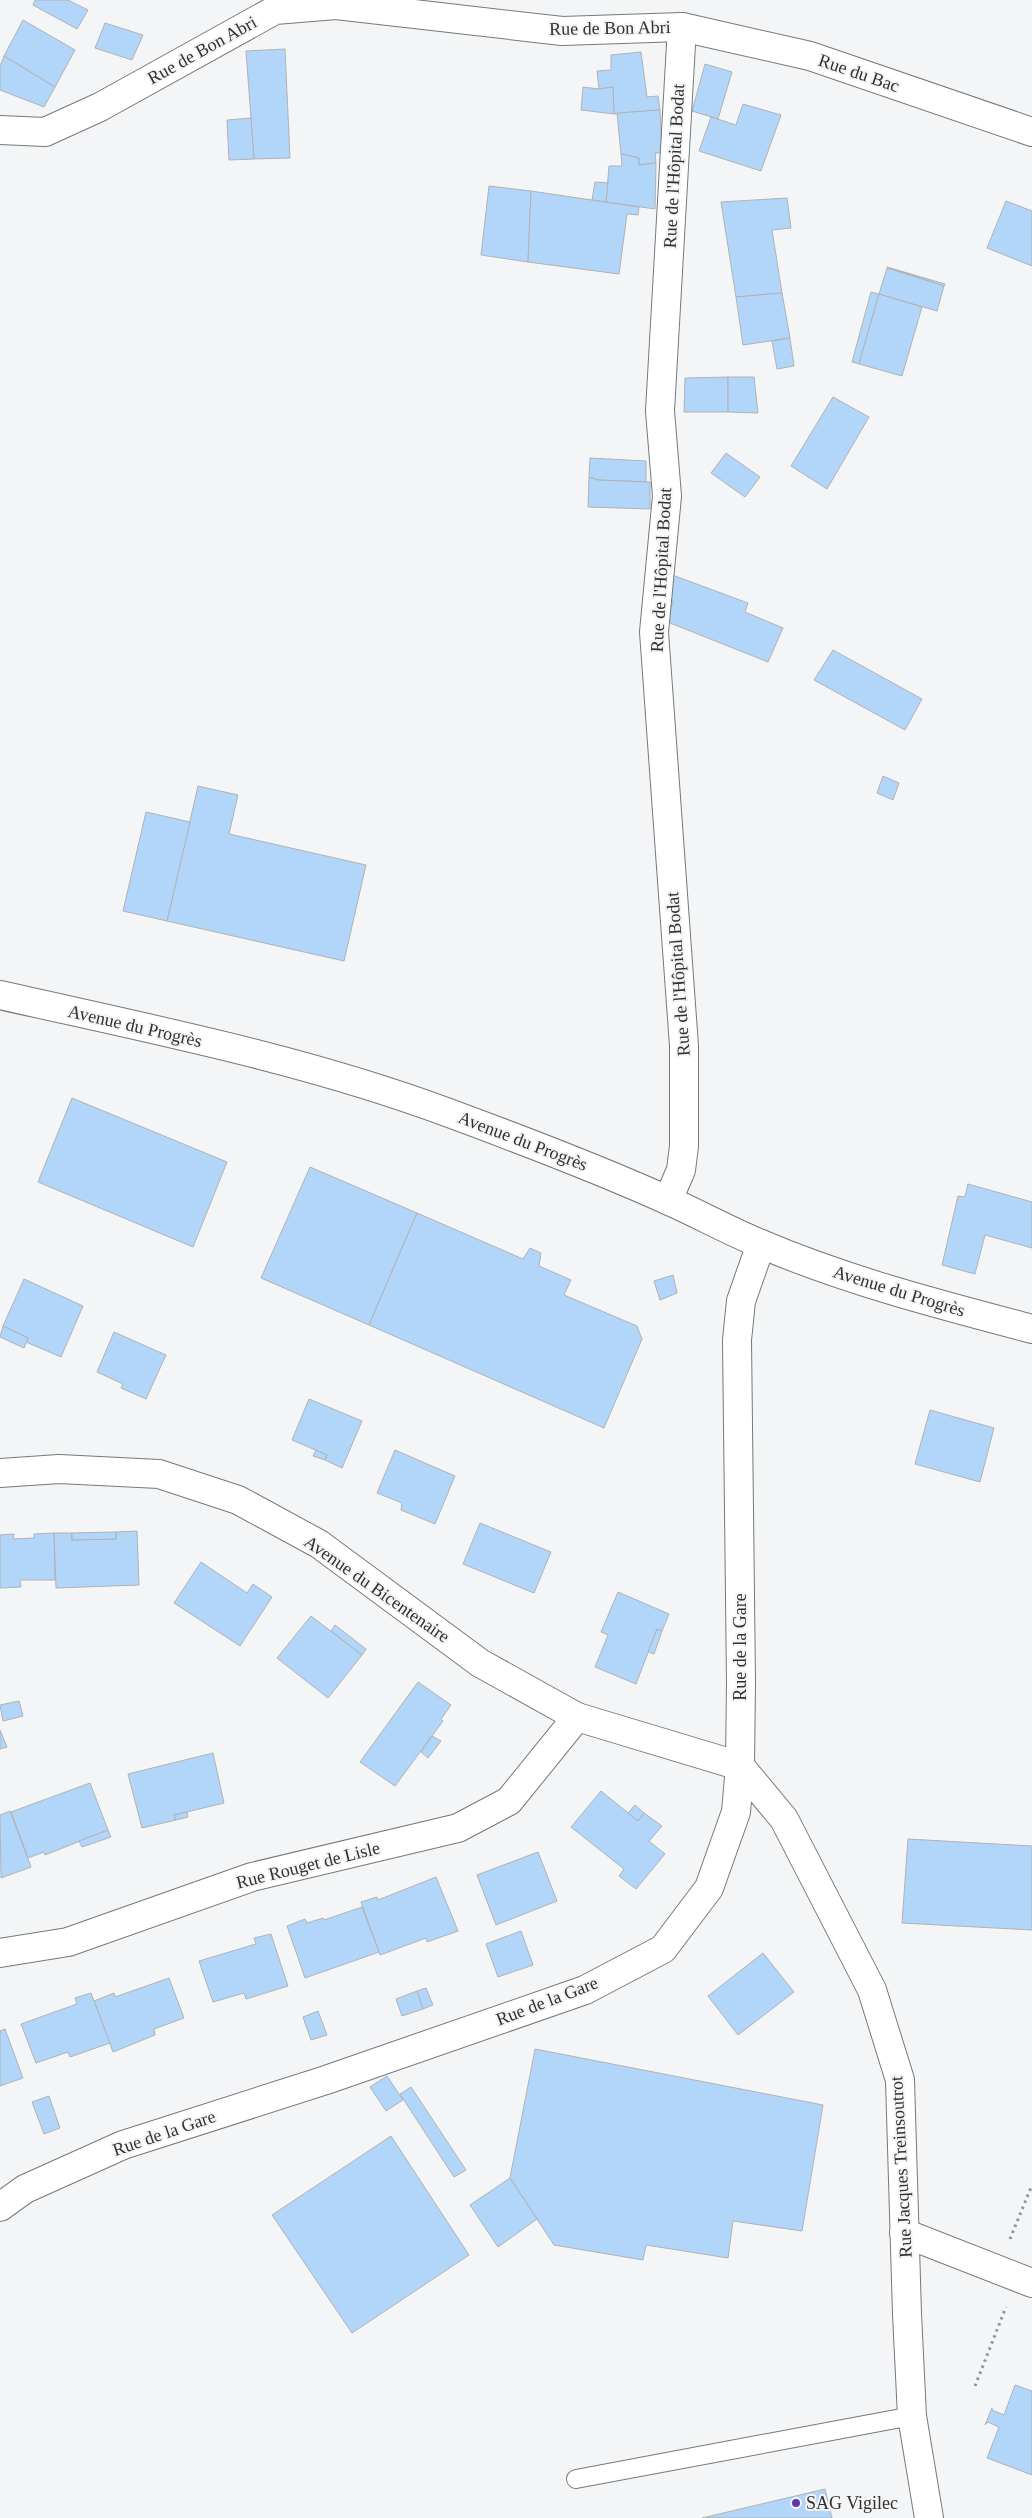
<svg xmlns="http://www.w3.org/2000/svg" width="1032" height="2518" viewBox="0 0 1032 2518" font-family="Georgia,serif">
  <style>
    .building { fill: #b1d6f9; stroke: #b1b2b3 }
    .lines { fill: none; stroke-linecap: round; stroke-linejoin: round }
    .service-casing { stroke: #777879; stroke-width: 20 }
    .minor-casing { stroke: #777879; stroke-width: 30 }
    .tertiary-casing { stroke: #777879; stroke-width: 30 }
    .path { stroke: #949596; stroke-width: 3; stroke-dasharray: 2.5 4; stroke-linecap: butt }
    .service { stroke: #fff; stroke-width: 18 }
    .minor { stroke: #fff; stroke-width: 28 }
    .tertiary { stroke: #fff; stroke-width: 28 }
    .poi-dot { fill: #5f38b0; stroke: #f4f5f6; stroke-width: 2 }
    .labels { text-anchor: middle; stroke-width: 4; stroke-linejoin: round; paint-order: stroke }
    .street-label { font-size: 18px; fill: #313132; stroke: #f4f5f6 }
    .poi-label { font-size: 18px; fill: #313132; stroke: #f4f5f6; text-anchor: start }
  </style>
  <rect width="100%" height="100%" fill="#f4f5f6"/>
  <!-- building -->
  <g class="building">
    <polygon points="35,0 68,0 88,10 77,29 33,5"/>
    <polygon points="23,20 75,50 55,87 4,56"/>
    <polygon points="105,23 143,35 132,60 95,48"/>
    <polygon points="285,49 290,158 254,159 246,51"/>
    <polygon points="641,52 647,97 658,96 660,110 614,114 613,87 599,89 597,71 611,70 611,55"/>
    <polygon points="4,56 55,87 44,107 0,90 0,66"/>
    <polygon points="705,64 732,72 718,119 692,111"/>
    <polygon points="583,87 599,89 613,87 614,114 581,110"/>
    <polygon points="743,104 781,115 761,171 699,151 711,117 736,125"/>
    <polygon points="660,110 662,153 655,153 656,163 639,165 639,158 621,154 617,113"/>
    <polygon points="251,118 254,159 229,160 227,120"/>
    <polygon points="621,154 639,158 639,165 656,163 655,209 606,202 609,166 622,166"/>
    <polygon points="595,182 608,183 606,202 592,200"/>
    <polygon points="489,186 531,191 528,262 481,255"/>
    <polygon points="531,191 639,207 638,215 627,214 619,274 528,262"/>
    <polygon points="787,198 791,228 772,230 782,293 736,297 721,202"/>
    <polygon points="1006,201 1032,211 1032,266 987,248"/>
    <polygon points="887,267 945,284 944,286"/>
    <polygon points="887,268 944,286 937,311 879,294"/>
    <polygon points="871,292 879,294 859,364 852,362"/>
    <polygon points="782,293 790,338 743,345 736,297"/>
    <polygon points="879,294 922,307 902,376 859,364"/>
    <polygon points="790,338 794,366 777,369 772,341"/>
    <polygon points="728,377 728,412 684,412 685,378"/>
    <polygon points="728,377 754,377 758,413 728,412"/>
    <polygon points="833,397 869,417 827,489 791,466"/>
    <polygon points="726,453 760,477 745,497 711,473"/>
    <polygon points="590,458 646,461 646,482 598,480 589,477"/>
    <polygon points="589,477 598,480 650,482 650,509 588,507"/>
    <polygon points="667,573 748,603 745,612 783,628 768,662 665,621 673,602 665,599"/>
    <polygon points="833,650 922,699 905,730 814,680"/>
    <polygon points="883,776 899,783 893,800 877,793"/>
    <polygon points="198,786 238,795 229,834 366,865 344,961 167,921"/>
    <polygon points="146,812 190,822 167,921 123,911"/>
    <polygon points="72,1098 227,1162 193,1247 38,1182"/>
    <polygon points="310,1167 417,1213 369,1325 261,1278"/>
    <polygon points="968,1184 1032,1202 1032,1248 985,1235 975,1274 942,1265 958,1196 965,1197"/>
    <polygon points="417,1213 523,1259 530,1248 541,1253 539,1266 571,1280 564,1295 637,1326 642,1339 604,1428 369,1325"/>
    <polygon points="673,1275 677,1293 660,1300 654,1281"/>
    <polygon points="24,1279 83,1306 61,1357 26,1342 28,1338 3,1326"/>
    <polygon points="3,1326 28,1338 24,1348 0,1337"/>
    <polygon points="114,1332 166,1355 146,1399 121,1388 123,1384 97,1372"/>
    <polygon points="309,1399 362,1421 342,1468 325,1460 327,1455 292,1440"/>
    <polygon points="930,1410 994,1428 980,1482 915,1464"/>
    <polygon points="316,1450 327,1455 325,1460 313,1456"/>
    <polygon points="395,1450 455,1476 435,1524 401,1510 402,1503 377,1493"/>
    <polygon points="480,1523 551,1552 534,1593 463,1564"/>
    <polygon points="137,1531 139,1585 56,1588 54,1533 72,1533 72,1540 116,1539 116,1532"/>
    <polygon points="116,1532 116,1539 72,1540 72,1533"/>
    <polygon points="54,1533 55,1580 20,1580 21,1587 0,1588 0,1535 14,1534 13,1539 34,1538 34,1534"/>
    <polygon points="201,1562 247,1593 253,1584 272,1597 240,1646 174,1603"/>
    <polygon points="618,1592 669,1614 662,1631 657,1629 636,1684 595,1667 608,1635 601,1632"/>
    <polygon points="311,1616 362,1655 328,1698 277,1658"/>
    <polygon points="335,1625 366,1649 362,1655 331,1631"/>
    <polygon points="657,1629 662,1631 654,1654 648,1652"/>
    <polygon points="418,1682 451,1705 441,1719 443,1721 395,1786 360,1762"/>
    <polygon points="19,1701 23,1716 3,1721 0,1705"/>
    <polygon points="0,1730 7,1747 0,1749"/>
    <polygon points="432,1736 441,1741 428,1758 421,1752"/>
    <polygon points="213,1753 224,1803 174,1815 176,1820 142,1828 128,1774"/>
    <polygon points="90,1783 108,1830 45,1855 44,1852 28,1858 11,1812"/>
    <polygon points="601,1791 638,1821 644,1813 662,1826 649,1841 665,1854 636,1889 619,1876 624,1869 571,1827"/>
    <polygon points="635,1805 644,1813 638,1821 628,1813"/>
    <polygon points="10,1811 31,1867 1,1878 0,1815"/>
    <polygon points="187,1812 188,1817 176,1820 174,1815"/>
    <polygon points="108,1830 111,1837 82,1847 79,1841"/>
    <polygon points="908,1839 1032,1846 1032,1930 902,1923"/>
    <polygon points="538,1852 557,1901 496,1925 477,1875"/>
    <polygon points="436,1877 458,1931 427,1942 426,1938 380,1955 361,1902 377,1897 378,1900"/>
    <polygon points="362,1907 379,1952 305,1978 287,1926 305,1919 307,1923 323,1918 324,1920"/>
    <polygon points="521,1931 533,1965 498,1977 486,1944"/>
    <polygon points="271,1934 288,1986 246,1999 244,1993 213,2002 199,1961 256,1944 254,1938"/>
    <polygon points="763,1953 794,1992 738,2035 708,1996"/>
    <polygon points="169,1978 184,2018 154,2029 155,2035 113,2052 94,2001 114,1993 115,1997"/>
    <polygon points="426,1988 433,2005 423,2009 417,1991"/>
    <polygon points="417,1991 423,2009 402,2016 396,1999"/>
    <polygon points="91,1993 110,2043 70,2057 68,2052 36,2063 21,2024 77,2004 75,1998"/>
    <polygon points="318,2011 327,2035 311,2040 303,2017"/>
    <polygon points="5,2029 23,2078 0,2086 0,2031"/>
    <polygon points="535,2049 823,2105 802,2231 733,2221 728,2258 646,2245 643,2260 554,2245 510,2178"/>
    <polygon points="387,2076 403,2100 386,2111 370,2087"/>
    <polygon points="411,2087 466,2170 454,2177 400,2094"/>
    <polygon points="49,2096 60,2128 44,2134 32,2102"/>
    <polygon points="391,2136 469,2255 352,2333 272,2215"/>
    <polygon points="510,2178 537,2219 498,2247 470,2205"/>
    <polygon points="1015,2385 1032,2391 1032,2475 987,2458 999,2427 988,2422 985,2425 992,2408 992,2410 1004,2415"/>
    <polygon points="825,2489 832,2518 702,2518"/>
  </g>
  <g class="lines">
    <defs>
      <polyline id="service" points="576,2479 912,2416"/>
      <g id="minor">
        <polyline points="0,130 45,132 100,107 275,10 336,5 562,31 682,27 810,56 1032,132"/>
        <polyline points="668,1200 681,1170 684,1146 684,1046 654,632 667,496 660,411 682,27"/>
        <polyline points="0,1473 59,1469 159,1474 238,1500 319,1544 480,1663 577,1717 740,1766 784,1819 872,1990 900,2080 907,2314 912,2416 929,2518"/>
        <polyline points="0,1953 68,1942 252,1877 458,1828 509,1801 577,1717"/>
        <polyline points="0,2207 25,2189 123,2145 326,2080 585,1990 663,1949 709,1888 736,1812 740,1766 741,1682 737,1340 741,1301 761,1244"/>
        <polyline points="904,2233 1032,2283"/>
      </g>
      <path id="tertiary" d="M0 995C150 1029 304 1059 449 1113 522 1140 596 1168 667 1200 699 1214 729 1231 761 1244 848 1281 941 1305 1032 1329"/>
    </defs>
    <!-- service casing -->
    <use href="#service" class="service-casing"/>
    <!-- minor casing -->
    <use href="#minor" class="minor-casing"/>
    <!-- tertiary casing -->
    <use href="#tertiary" class="tertiary-casing"/>
    <!-- path -->
    <g class="path">
      <polyline points="1010,2239 1032,2185"/>
      <polyline points="975,2386 1006,2307"/>
    </g>
    <!-- service -->
    <use href="#service" class="service"/>
    <!-- minor -->
    <use href="#minor" class="minor"/>
    <!-- tertiary -->
    <use href="#tertiary" class="tertiary"/>
  </g>
  <!-- markers -->
  <circle class="poi-dot" cx="796" cy="2503" r="5"/>
  <g class="labels">
    <!-- street labels -->
    <g class="street-label">
      <text transform="translate(610 28) rotate(-1)" y="6">Rue de Bon Abri</text>
      <text transform="translate(202 50) rotate(-29)" y="6">Rue de Bon Abri</text>
      <text transform="translate(859 73) rotate(19)" y="6">Rue du Bac</text>
      <text transform="translate(674 166) rotate(-87)" y="6">Rue de l'Hôpital Bodat</text>
      <text transform="translate(661 570) rotate(-87)" y="6">Rue de l'Hôpital Bodat</text>
      <text transform="translate(678 974) rotate(-94)" y="6">Rue de l'Hôpital Bodat</text>
      <text transform="translate(135 1026) rotate(13)" y="6">Avenue du Progrès</text>
      <text transform="translate(523 1141) rotate(21)" y="6">Avenue du Progrès</text>
      <text transform="translate(899 1291) rotate(17)" y="6">Avenue du Progrès</text>
      <text transform="translate(377 1589) rotate(35)" y="6">Avenue du Bicentenaire</text>
      <text transform="translate(740 1647) rotate(-90)" y="6">Rue de la Gare</text>
      <text transform="translate(308 1865) rotate(-14)" y="6">Rue Rouget de Lisle</text>
      <text transform="translate(547 2001) rotate(-21)" y="6">Rue de la Gare</text>
      <text transform="translate(164 2133) rotate(-19)" y="6">Rue de la Gare</text>
      <text transform="translate(901 2167) rotate(-93)" y="6">Rue Jacques Treinsoutrot</text>
    </g>
    <!-- poi labels -->
    <g class="poi-label">
      <text x="806" y="2509">SAG Vigilec</text>
    </g>
  </g>
</svg>
